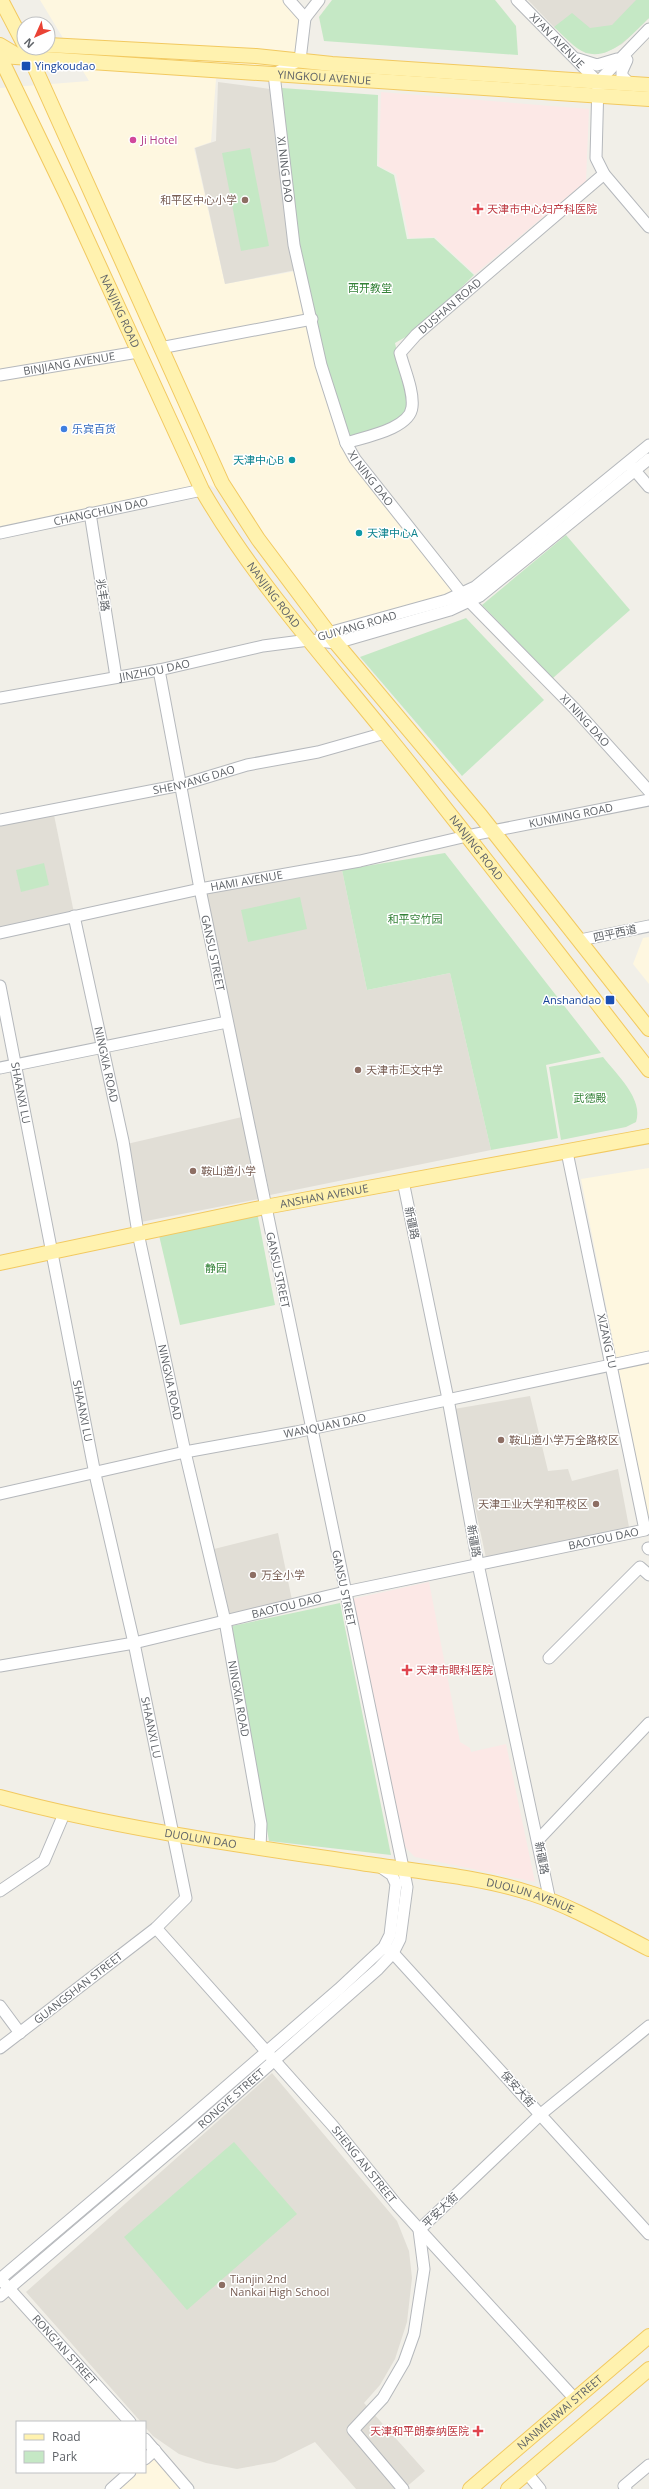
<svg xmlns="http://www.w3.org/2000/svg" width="649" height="2489" viewBox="0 0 649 2489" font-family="'Open Sans','Noto Sans SC',sans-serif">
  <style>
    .commercial { fill: #fef7e0 }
    .education { fill: #e1ded6 }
    .medical { fill: #fce8e6 }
    .green { fill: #c5e8c5 }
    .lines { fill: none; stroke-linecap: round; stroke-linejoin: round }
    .minor-casing { stroke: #b5b8bc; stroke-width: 13 }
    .major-casing { stroke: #f2c960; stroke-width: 16 }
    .minor { stroke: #fff; stroke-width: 11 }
    .major { stroke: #fff2af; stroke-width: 14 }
    .transit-dot { fill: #1a4fb4; stroke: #fff; stroke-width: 1.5 }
    .hotel-dot { fill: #d1479c; stroke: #fff; stroke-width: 1.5 }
    .education-dot { fill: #8d6e63; stroke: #fff; stroke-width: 1.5 }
    .health-dot { fill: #e0444e; stroke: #fff; stroke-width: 1.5 }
    .shop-dot { fill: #3f7fe0; stroke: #fff; stroke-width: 1.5 }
    .culture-dot { fill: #0f9aa8; stroke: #fff; stroke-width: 1.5 }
    .labels { text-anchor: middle; stroke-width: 3; stroke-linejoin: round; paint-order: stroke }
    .street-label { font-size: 11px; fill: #5f6368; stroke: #fff }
    .transit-label { font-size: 11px; fill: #164399; stroke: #fff; text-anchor: start }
    .hotel-label { font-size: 11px; fill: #b23c85; stroke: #fff; text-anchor: start }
    .education-label { font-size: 11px; fill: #785e54; stroke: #fff; text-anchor: start }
    .health-label { font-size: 11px; fill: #be3a42; stroke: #fff; text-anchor: start }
    .park-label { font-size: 11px; fill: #348238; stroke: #fff }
    .shop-label { font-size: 11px; fill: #366cbe; stroke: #fff; text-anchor: start }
    .culture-label { font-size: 11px; fill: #0d838f; stroke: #fff; text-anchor: end }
  </style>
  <rect width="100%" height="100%" fill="#f1efe8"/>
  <!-- commercial -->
  <g class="commercial">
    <polygon points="40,0 292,0 305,15 297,72 217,67 211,142 194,148 225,284 296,271 320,381 340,442 456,592 436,610 350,635 335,634 238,504 210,485 0,530 0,88 89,81"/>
    <polygon points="649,937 649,984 633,964 643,938"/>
    <polygon points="649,1168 649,1524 581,1179"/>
    <polygon points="155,2453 184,2489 115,2489 134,2472 145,2472 145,2462"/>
  </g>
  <!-- education -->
  <g class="education">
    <polygon points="528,0 649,0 649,18 622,44 604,53 586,53 554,27"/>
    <polygon points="218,82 270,89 277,157 296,270 225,284 195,148 216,141"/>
    <polygon points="54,815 74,913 0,931 0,825"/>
    <polygon points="342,870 367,990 450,973 491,1150 270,1195 205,893"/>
    <polygon points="242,1117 259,1199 141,1222 127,1144"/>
    <polygon points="530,1396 548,1471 568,1469 572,1481 618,1469 629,1527 486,1558 454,1409"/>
    <polygon points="278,1533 292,1600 230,1615 214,1549"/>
    <polygon points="272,2073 397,2221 409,2251 412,2278 407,2322 395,2359 380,2385 364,2403 425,2471 404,2489 356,2489 315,2442 275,2462 237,2469 206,2463 179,2454 153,2436 145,2427 145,2422 141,2422 26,2292"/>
  </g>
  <!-- medical -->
  <g class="medical">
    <polygon points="381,92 589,109 586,181 475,274 435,237 409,238 396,174 379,166"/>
    <polygon points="429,1582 460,1742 470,1748 471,1752 506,1744 535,1882 415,1857 405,1847 352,1599"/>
  </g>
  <!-- green -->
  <g class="green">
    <polygon points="332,0 495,0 516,26 518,55 324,41 319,17"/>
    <path d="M636 0H649V18C633 33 612 60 586 53 575 49 563 35 554 27L572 13 590 28 612 25Z"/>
    <polygon points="282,88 378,95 377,166 394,175 407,239 434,238 474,275 418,330 395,343 410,408 394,426 348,439 324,363 297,245"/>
    <polygon points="250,148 269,246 241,251 222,153"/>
    <polygon points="566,535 630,610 553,678 482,605"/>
    <polygon points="466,618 544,700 462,776 360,657"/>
    <polygon points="445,853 601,1053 546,1065 558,1138 491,1150 450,973 367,990 342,870"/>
    <polygon points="44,863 49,885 21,892 16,870"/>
    <polygon points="300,897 307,929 248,942 241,910"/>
    <path d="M603 1057C616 1074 644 1099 636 1122L626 1127 561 1140 549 1067Z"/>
    <polygon points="257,1212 275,1305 180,1325 158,1231"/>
    <polygon points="340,1603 391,1855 269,1841 232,1626"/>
    <polygon points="234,2142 297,2214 187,2310 124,2237"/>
  </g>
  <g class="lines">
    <defs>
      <g id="minor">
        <polyline points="289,0 305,18"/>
        <path id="s1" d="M517 0 598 82"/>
        <path id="s2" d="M305 18 300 60 274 74 294 245 321 365 346 443 355 459 462 594 574 708 649 791"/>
        <polyline points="305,18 319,0"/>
        <polyline points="649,29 598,82 596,158 604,174 649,227"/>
        <polyline points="578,59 597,65 617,59"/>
        <polyline points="627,60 622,71 622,76 629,83"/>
        <polyline points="160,348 312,319"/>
        <path id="s3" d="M0 375 138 352"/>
        <path id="s4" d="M346 443C364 437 410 429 412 407 414 391 404 369 400 353L416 335 604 174"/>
        <polyline points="631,466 649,487"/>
        <polyline points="90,513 116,677"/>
        <path id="s5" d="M0 533 202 490"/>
        <polyline points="321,635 447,600 475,587 649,445"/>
        <path id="s6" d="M0 698 159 670 263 646 309 640 336 643 450 610 480 596 649 459"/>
        <path id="s7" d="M0 820 181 785 247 765 318 752 385 733"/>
        <path id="s8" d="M74 916 123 1141 138 1233 185 1452 225 1621 261 1824 260 1848"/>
        <path id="s9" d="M0 933 200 889 360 861 467 836 649 800"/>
        <polyline points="580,940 649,926"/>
        <path id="s10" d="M0 986 95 1474 134 1643 186 1898 156 1928 0 2048"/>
        <polyline points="0,1068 227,1022"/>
        <polyline points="403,1181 448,1399 478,1564 550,1901"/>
        <path id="s11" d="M0 1494 185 1452 296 1432 649 1357"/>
        <polyline points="648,1548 649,1549"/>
        <polyline points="549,1658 640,1567 649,1575"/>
        <path id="s12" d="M0 1666 134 1643 345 1592 645 1530 567 1152"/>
        <polyline points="538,1840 649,1723"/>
        <polyline points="0,1891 44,1861 64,1814"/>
        <path id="s13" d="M156 1928 333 2126 397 2205 575 2399"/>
        <polyline points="387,1949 393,1953 649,2234"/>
        <polyline points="0,2006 20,2033"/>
        <polyline points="0,2279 183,2124 339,1989 384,1947 390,1935 396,1884 392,1875 379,1866"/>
        <path id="s14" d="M4 2283 130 2422"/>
        <path id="s15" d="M0 2296 193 2132 378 1969 393 1953 400 1939 407 1887 200 889 159 670"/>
        <polyline points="145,2439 188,2489"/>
        <polyline points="145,2459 155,2450"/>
        <polyline points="527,2473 540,2489"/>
        <polyline points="111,2489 130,2472"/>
        <polyline points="403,2489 353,2430 383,2398 404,2362 414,2334 424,2269 419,2230 541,2114 649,2026"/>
        <polyline points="626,2489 624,2486 649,2465"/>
      </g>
      <g id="major">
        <polyline points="1,0 24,44"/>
        <polyline points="0,45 20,57"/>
        <polyline points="48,45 256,56 332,64 649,85"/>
        <polyline points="26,48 222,483 258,539 336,643 481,816 649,1029"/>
        <path id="s16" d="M0 56 649 99"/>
        <path id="s17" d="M0 57 69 200 202 490C253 578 322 655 386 734 475 844 561 957 649 1070"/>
        <path id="s18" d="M0 1263 265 1207 649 1136"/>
        <path id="s19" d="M0 1797C119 1829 240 1845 361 1863 418 1872 478 1876 533 1894 573 1907 612 1930 649 1949"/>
        <path id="s20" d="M470 2489 649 2336"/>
        <polyline points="508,2489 649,2369"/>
      </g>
    </defs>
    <!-- minor casing -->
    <use href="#minor" class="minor-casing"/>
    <!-- major casing -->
    <use href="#major" class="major-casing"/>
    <!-- minor -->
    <use href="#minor" class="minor"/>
    <!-- major -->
    <use href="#major" class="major"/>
  </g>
  <!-- markers -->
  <g class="transit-dot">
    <rect x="21" y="61" width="10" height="10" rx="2"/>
    <rect x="605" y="995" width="10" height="10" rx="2"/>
  </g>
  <circle class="hotel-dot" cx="133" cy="140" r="4"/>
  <g class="education-dot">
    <circle cx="245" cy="200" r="4"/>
    <circle cx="358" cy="1070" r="4"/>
    <circle cx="193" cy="1171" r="4"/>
    <circle cx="501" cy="1440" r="4"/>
    <circle cx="596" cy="1504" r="4"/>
    <circle cx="253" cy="1575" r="4"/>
    <circle cx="222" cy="2285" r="4"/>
  </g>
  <g class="health-dot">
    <path d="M476 203h4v4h4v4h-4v4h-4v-4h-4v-4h4z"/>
    <path d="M405 1664h4v4h4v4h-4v4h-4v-4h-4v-4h4z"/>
    <path d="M476 2425h4v4h4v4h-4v4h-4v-4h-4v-4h4z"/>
  </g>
  <circle class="shop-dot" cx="64" cy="429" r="4"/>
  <g class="culture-dot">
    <circle cx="292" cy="460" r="4"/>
    <circle cx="359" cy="533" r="4"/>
  </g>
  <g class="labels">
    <!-- street labels -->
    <g class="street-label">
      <text dy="4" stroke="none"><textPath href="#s1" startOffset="57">XI'AN AVENUE</textPath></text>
      <text dy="4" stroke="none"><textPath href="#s16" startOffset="325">YINGKOU AVENUE</textPath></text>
      <text dy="4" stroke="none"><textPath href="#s2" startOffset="168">XI NING DAO</textPath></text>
      <text dy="4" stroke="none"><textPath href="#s4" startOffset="203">DUSHAN ROAD</textPath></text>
      <text dy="4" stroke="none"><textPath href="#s17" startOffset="281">NANJING ROAD</textPath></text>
      <text dy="4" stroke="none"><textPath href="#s3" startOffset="70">BINJIANG AVENUE</textPath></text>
      <text dy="4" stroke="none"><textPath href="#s2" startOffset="492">XI NING DAO</textPath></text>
      <text dy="4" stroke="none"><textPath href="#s5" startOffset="103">CHANGCHUN DAO</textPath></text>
      <text dy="4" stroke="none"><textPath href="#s17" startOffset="605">NANJING ROAD</textPath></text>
      <text transform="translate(103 595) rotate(81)" y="4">兆丰路</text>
      <text transform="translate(357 626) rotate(-16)" y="4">GUIYANG ROAD</text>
      <text dy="4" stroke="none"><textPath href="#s6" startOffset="157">JINZHOU DAO</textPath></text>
      <text dy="4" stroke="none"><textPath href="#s2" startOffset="816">XI NING DAO</textPath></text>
      <text dy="4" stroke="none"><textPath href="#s7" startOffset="198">SHENYANG DAO</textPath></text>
      <text dy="4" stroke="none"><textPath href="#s9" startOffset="583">KUNMING ROAD</textPath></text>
      <text dy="4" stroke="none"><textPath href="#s17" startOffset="929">NANJING ROAD</textPath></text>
      <text dy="4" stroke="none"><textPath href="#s9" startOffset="252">HAMI AVENUE</textPath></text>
      <text transform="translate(615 933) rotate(-12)" y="4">四平西道</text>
      <text transform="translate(213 953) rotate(78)" y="4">GANSU STREET</text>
      <text dy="4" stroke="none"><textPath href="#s8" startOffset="152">NINGXIA ROAD</textPath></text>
      <text dy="4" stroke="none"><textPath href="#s10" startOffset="109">SHAANXI LU</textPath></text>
      <text dy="4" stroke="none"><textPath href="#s18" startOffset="331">ANSHAN AVENUE</textPath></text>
      <text transform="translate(412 1223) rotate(78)" y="4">新疆路</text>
      <text transform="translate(278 1270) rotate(78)" y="4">GANSU STREET</text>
      <text transform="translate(607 1341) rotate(78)" y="4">XIZANG LU</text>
      <text dy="4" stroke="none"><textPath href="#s8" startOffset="476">NINGXIA ROAD</textPath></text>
      <text dy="4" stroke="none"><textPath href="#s10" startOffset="433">SHAANXI LU</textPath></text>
      <text dy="4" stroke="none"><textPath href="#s11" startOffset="332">WANQUAN DAO</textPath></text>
      <text dy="4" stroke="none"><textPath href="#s12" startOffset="617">BAOTOU DAO</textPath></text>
      <text transform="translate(474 1541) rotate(80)" y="4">新疆路</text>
      <text transform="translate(344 1588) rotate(78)" y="4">GANSU STREET</text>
      <text dy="4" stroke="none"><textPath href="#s12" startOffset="293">BAOTOU DAO</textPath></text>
      <text dy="4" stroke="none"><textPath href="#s8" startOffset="800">NINGXIA ROAD</textPath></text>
      <text dy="4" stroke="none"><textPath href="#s10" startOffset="757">SHAANXI LU</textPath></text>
      <text dy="4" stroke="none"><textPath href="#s19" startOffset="205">DUOLUN DAO</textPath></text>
      <text transform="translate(542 1858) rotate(79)" y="4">新疆路</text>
      <text dy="4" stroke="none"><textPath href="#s19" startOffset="540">DUOLUN AVENUE</textPath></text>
      <text transform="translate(78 1988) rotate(-38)" y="4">GUANGSHAN STREET</text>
      <text transform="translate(518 2089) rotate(48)" y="4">保安大街</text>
      <text dy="4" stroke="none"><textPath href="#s15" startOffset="304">RONGYE STREET</textPath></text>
      <text dy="4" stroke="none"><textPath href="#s13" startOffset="315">SHENG AN STREET</textPath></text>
      <text transform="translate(440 2210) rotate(-44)" y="4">平安大街</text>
      <text dy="4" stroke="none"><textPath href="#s14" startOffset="90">RONG'AN STREET</textPath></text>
      <text dy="4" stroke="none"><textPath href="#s20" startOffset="118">NANMENWAI STREET</textPath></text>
    </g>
    <!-- transit labels -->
    <g class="transit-label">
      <text x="35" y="70">Yingkoudao</text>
      <text x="601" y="1004" text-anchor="end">Anshandao</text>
    </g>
    <!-- hotel labels -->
    <g class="hotel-label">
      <text x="141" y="144">Ji Hotel</text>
    </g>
    <!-- education labels -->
    <g class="education-label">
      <text x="237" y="204" text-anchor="end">和平区中心小学</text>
      <text x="366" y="1074">天津市汇文中学</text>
      <text x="201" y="1175">鞍山道小学</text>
      <text x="509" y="1444">鞍山道小学万全路校区</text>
      <text x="588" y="1508" text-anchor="end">天津工业大学和平校区</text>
      <text x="261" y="1579">万全小学</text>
      <text x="230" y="2283">Tianjin 2nd<tspan x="230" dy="13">Nankai High School</tspan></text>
    </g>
    <!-- health labels -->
    <g class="health-label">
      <text x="487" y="213">天津市中心妇产科医院</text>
      <text x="416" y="1674">天津市眼科医院</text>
      <text x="469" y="2435" text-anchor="end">天津和平朗泰纳医院</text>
    </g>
    <!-- park labels -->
    <g class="park-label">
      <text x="370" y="292">西开教堂</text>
      <text x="415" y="923">和平空竹园</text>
      <text x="590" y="1102">武德殿</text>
      <text x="216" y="1272">静园</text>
    </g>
    <!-- shop labels -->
    <g class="shop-label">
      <text x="72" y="433">乐宾百货</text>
    </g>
    <!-- culture labels -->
    <g class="culture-label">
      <text x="284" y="464">天津中心B</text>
      <text x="367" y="537" text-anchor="start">天津中心A</text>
    </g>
  </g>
  <!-- legend -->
  <rect x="16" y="2421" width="130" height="52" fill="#ffffff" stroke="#bfc1c3"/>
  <rect x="24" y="2434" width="20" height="6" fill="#fff2af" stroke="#bfc1c3"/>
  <text x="52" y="2441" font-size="12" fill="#5f6368">Road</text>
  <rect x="24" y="2451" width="20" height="12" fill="#c5e8c5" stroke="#bfc1c3"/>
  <text x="52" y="2461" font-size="12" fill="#5f6368">Park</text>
  <!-- north arrow -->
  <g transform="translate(36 36) rotate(225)"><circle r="19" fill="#ffffff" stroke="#bfc1c3"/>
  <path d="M0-3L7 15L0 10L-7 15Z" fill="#ea4335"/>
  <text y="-6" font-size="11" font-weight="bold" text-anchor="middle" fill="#5f6368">N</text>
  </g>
</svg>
